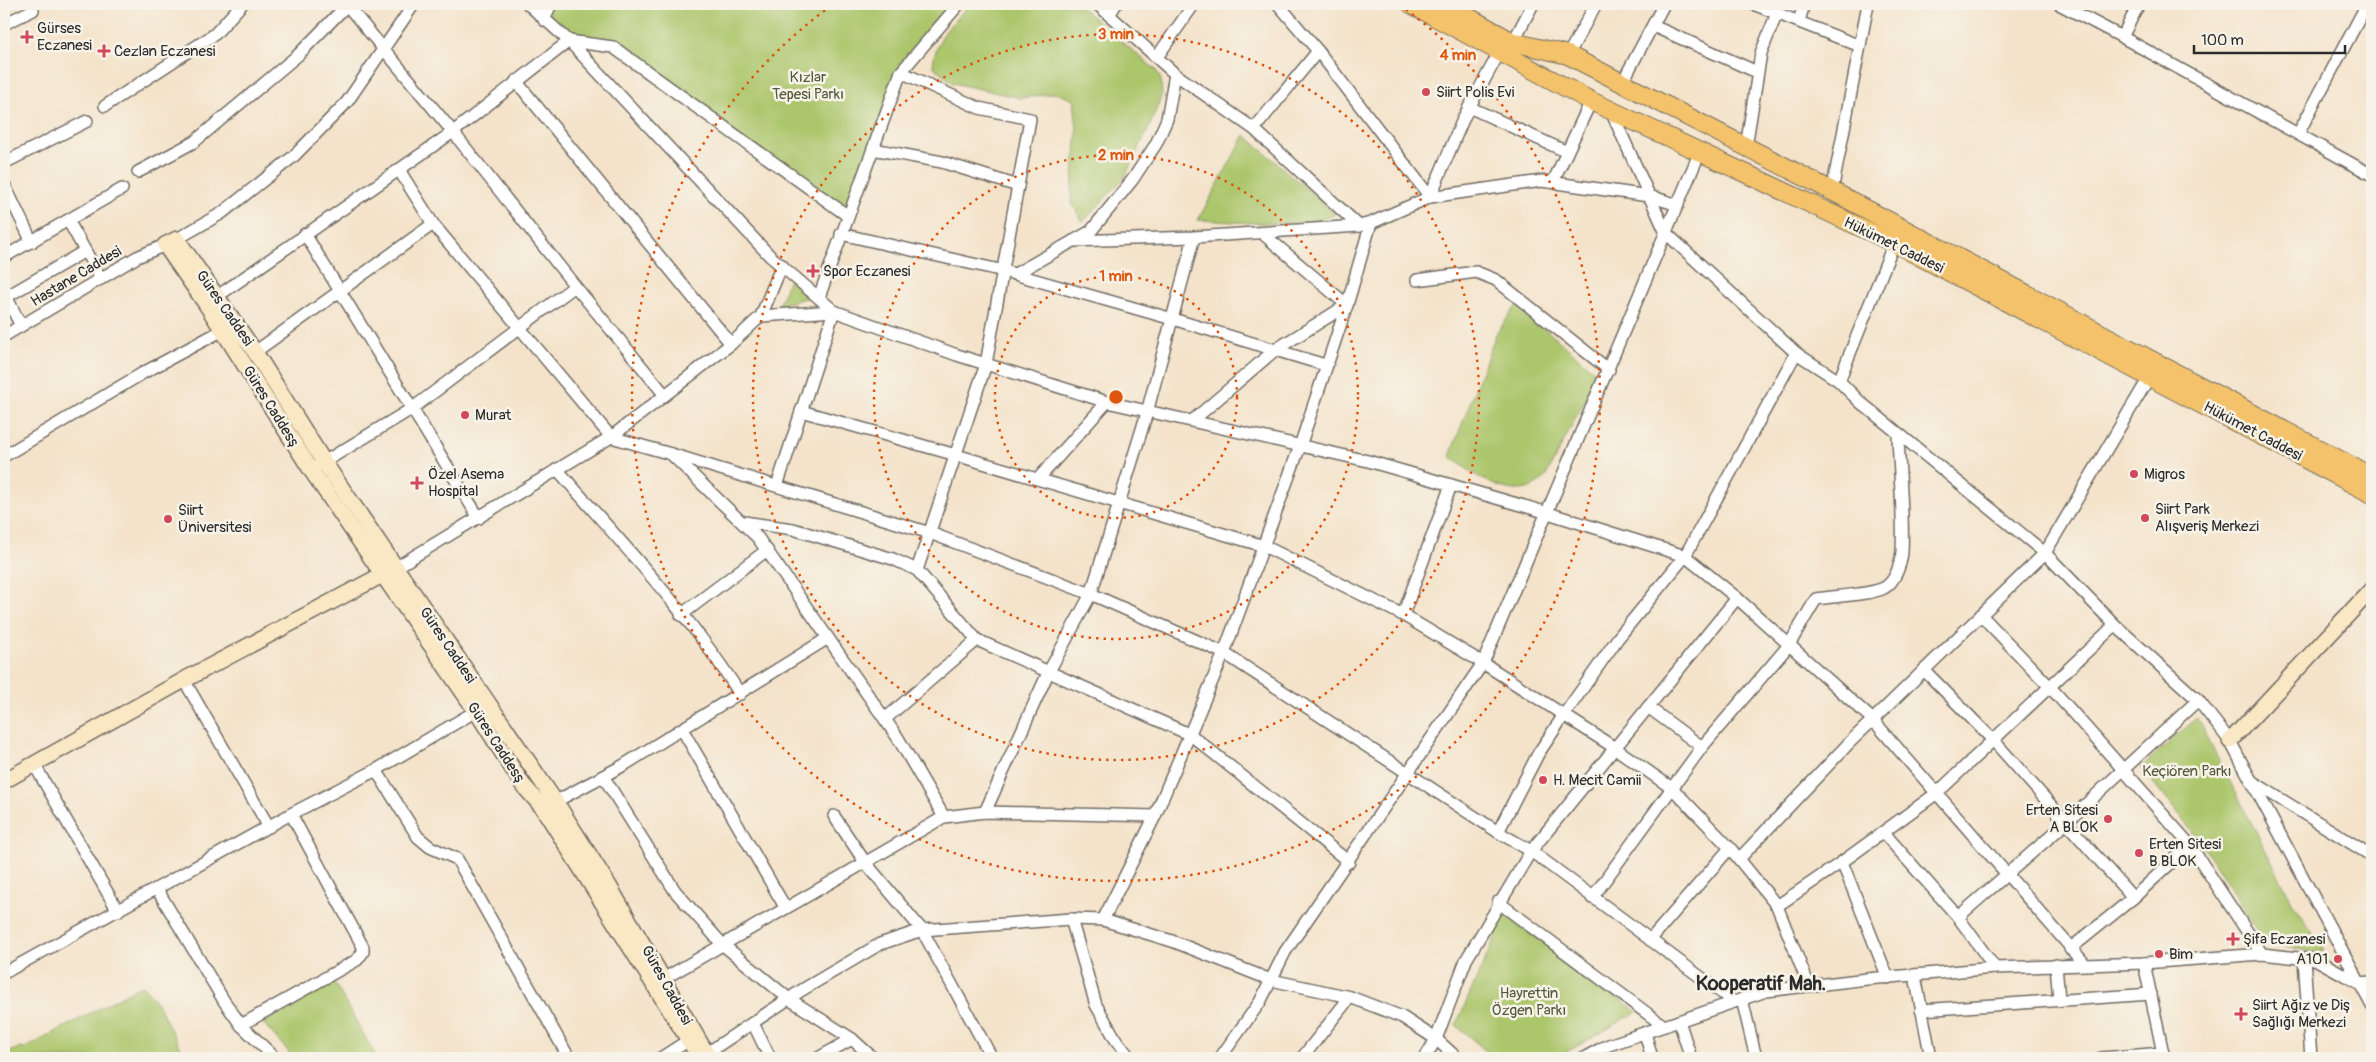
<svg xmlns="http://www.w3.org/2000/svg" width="2376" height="1062" viewBox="0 0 2376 1062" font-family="Pangolin,sans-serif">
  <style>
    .green { fill: #acc66c; stroke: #6c784c }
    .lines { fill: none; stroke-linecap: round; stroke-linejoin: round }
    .street-casing { stroke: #716b63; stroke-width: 14 }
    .secondary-casing { stroke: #716b63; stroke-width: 18 }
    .primary-casing { stroke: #716b63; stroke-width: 20 }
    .street { stroke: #fff; stroke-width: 11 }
    .secondary { stroke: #fae7c3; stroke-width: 15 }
    .primary { stroke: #f3c26a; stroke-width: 18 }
    .ring { fill: none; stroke: #df570e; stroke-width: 2.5; stroke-dasharray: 2.5 5 }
    .poi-dot { fill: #d1495b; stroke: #f7f3e8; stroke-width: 2 }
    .labels { text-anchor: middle; stroke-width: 5; stroke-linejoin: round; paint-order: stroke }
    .poi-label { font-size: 15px; fill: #2b2b2b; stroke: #f7f3e8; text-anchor: start }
    .park-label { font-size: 15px; fill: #525a3e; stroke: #f7f3e8 }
    .street-label { font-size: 15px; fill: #2b2b2b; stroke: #f7f3e8 }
    .district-label { font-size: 20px; font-weight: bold; fill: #2b2b2b; stroke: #f7f3e8 }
    .centre { fill: #df570e; stroke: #f7f3e8; stroke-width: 2.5 }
    .ring-label { font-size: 15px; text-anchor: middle; font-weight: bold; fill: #df570e; stroke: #f7f3e8; stroke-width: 5; stroke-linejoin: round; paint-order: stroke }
  </style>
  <rect width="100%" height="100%" fill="#f7f3e8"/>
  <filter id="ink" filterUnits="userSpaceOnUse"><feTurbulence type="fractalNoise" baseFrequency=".02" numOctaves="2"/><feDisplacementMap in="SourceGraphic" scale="10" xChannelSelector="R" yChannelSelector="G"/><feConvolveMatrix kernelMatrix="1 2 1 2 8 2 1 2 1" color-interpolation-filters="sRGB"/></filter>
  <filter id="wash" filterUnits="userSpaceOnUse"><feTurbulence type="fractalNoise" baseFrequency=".0096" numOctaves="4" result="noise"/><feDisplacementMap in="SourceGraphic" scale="20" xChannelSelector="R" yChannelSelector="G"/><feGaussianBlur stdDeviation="1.12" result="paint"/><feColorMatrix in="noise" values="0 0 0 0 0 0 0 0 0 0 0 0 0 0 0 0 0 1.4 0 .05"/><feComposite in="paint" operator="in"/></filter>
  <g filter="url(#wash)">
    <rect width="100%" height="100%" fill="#f4e3ca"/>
    <!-- green -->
    <g class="green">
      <polygon points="551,4 959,4 901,72 848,216 613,47 569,41 544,20"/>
      <path d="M971 4H1077L1156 70 1161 80 1162 94 1150 126 1124 178 1083 222 1071 202 1077 130 1074 100 1056 93 1021 98 953 83 933 66C935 38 952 22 971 4Z"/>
      <path d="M1245 135 1335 214C1311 230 1229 221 1198 220Z"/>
      <polygon points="789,279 809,297 779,305"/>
      <path d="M1517 305 1598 374 1546 476C1519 509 1475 476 1450 456L1496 334Z"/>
      <polygon points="2197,718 2295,907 2324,950 2314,953 2263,940 2205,848 2141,767"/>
      <polygon points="1506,913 1637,1012 1556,1058 1494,1058 1456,1025"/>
      <polygon points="334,982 377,1058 294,1058 263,1023"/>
      <path d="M142 985C165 1007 169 1035 188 1058H4V1054L19 1048 24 1049Z"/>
    </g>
  </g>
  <g filter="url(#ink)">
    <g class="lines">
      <defs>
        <g id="street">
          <polyline points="346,4 453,132 575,286 665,395"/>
          <polyline points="528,4 569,41 770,256 834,311 957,355 1107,402 1368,461 1548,513 1685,556 1737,598 1873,720 2085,964"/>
          <polyline points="1097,4 1175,74 1254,129 1359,226"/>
          <polyline points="1278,4 1318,51 1430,197 1464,117 1499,53"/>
          <polyline points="1753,4 1860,46"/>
          <polyline points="2059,4 2122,37 2139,4"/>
          <polyline points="1109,15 1116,4"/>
          <polyline points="544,20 551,4"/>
          <polyline points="1799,21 1804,4"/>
          <polyline points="4,24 33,10"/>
          <polyline points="1653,26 1757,72"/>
          <polyline points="2122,37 2372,175"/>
          <polyline points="1513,42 1533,4"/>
          <polyline points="1568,55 1596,4"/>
          <polyline points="1157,57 1194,4"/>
          <polyline points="901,72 979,108 1030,119 986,364 917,570"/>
          <polyline points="516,81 731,344"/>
          <polyline points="1622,83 1664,4"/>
          <polyline points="105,106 215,34 242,4"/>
          <polyline points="1469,107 1567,152"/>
          <polyline points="1611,111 1666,233 1796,353 1839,381 1860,402 2045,553 2115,625 2198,700 2230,741 2372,1006"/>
          <polyline points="1254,129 1318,51"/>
          <polyline points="2298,134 2367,4"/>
          <polyline points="1746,147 1761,53 1777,13"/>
          <polyline points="873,149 942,162 1018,186"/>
          <polyline points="4,163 87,121"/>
          <polyline points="399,170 433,224 611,437 671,454 758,538 898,738 944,817"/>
          <polyline points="138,172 194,142 298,55 347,5"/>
          <polyline points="1553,182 1591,101"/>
          <polyline points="4,184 32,242"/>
          <polyline points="1832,191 1868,4"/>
          <polyline points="69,222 101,279"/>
          <polyline points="1262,233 1347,305"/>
          <polyline points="305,234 479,518"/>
          <polyline points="841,234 1004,271 1176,320 1325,365"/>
          <polyline points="177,239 222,213 294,156 347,102 414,4"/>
          <polyline points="1073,241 1194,237 1359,226 1371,223 1430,197 1542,181 1649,196 1678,205"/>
          <polyline points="4,257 122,189"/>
          <polyline points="1015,274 1091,231 1133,179 1156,144 1167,119 1175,74"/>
          <polyline points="1417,280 1476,272 1496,280 1609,370"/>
          <polyline points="4,292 21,326"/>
          <polyline points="6,297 85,251"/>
          <polyline points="819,297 901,72 959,4"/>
          <polyline points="212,300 453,132 569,41 613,47 848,216"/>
          <polyline points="761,316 834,311"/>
          <polyline points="4,336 137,257 165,245"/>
          <polyline points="255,352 433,224"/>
          <polyline points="1839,381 1894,243"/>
          <polyline points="801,411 956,455 1264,546 1403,615 1483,663 1615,748 1673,789 1730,848 1777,906 1809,986"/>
          <polyline points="1192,421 1275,350 1347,305"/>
          <polyline points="671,454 930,533 1091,594 1224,653 1498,832 1531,851 1734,1002"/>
          <polyline points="4,456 143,373 223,330"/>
          <polyline points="319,465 413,408 575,286"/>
          <path d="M557 469C620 542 689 613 740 694"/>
          <polyline points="1038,479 1107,402"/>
          <polyline points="777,486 834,311"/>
          <polyline points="744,522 793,529 893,559 917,570 977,640 1191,735 1349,862"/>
          <polyline points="390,571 611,437 731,344 761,316 782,265"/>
          <polyline points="681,615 767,550"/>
          <polyline points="1403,615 1451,485"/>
          <polyline points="1981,615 2051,688 2190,845 2262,954"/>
          <polyline points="1924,670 1994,741 2133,898"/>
          <polyline points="184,680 269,827"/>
          <polyline points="1648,707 1702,747"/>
          <polyline points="885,719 977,640"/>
          <polyline points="682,729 785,907"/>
          <polyline points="34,764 118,911"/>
          <polyline points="376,770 418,837 430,847 457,859 569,1058"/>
          <polyline points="603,776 675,891 722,944 789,999 852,1039 873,1058"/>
          <polyline points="2253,782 2372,856"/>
          <polyline points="549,805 624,765 828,638"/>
          <polyline points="985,812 1048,673 1091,594 1146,416 1194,237"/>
          <polyline points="834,816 865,862 922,930 992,1058"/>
          <polyline points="1498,832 1538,754 1564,715 1618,638 1685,556 1796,353"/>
          <polyline points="1883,832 1958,917 1995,968"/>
          <polyline points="1739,859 1850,742 2045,553 2153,371"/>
          <polyline points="1842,862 1888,978"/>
          <polyline points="157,889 224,1001 241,1025 275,1058"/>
          <path d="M1592 898 1702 747 1789 645 1816 599C1834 596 1870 595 1884 588 1895 582 1901 564 1902 552 1904 515 1899 471 1898 434"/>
          <polyline points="1498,902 1664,1026"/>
          <polyline points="1777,906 1842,862 1937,793 2115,625"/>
          <polyline points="1958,917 2067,822 2198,700"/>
          <polyline points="1071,919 1096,1005 1116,1040 1130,1058"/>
          <polyline points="1103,920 1155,816 1224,653 1300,446 1347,305 1371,223"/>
          <polyline points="1650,940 1730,848"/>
          <polyline points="2070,949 2133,898 2190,845"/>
          <polyline points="2304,959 2311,1058"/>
          <polyline points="2144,963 2164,1058"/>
          <polyline points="2056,965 2059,1000"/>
          <polyline points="4,973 291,814 376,770 476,711"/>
          <polyline points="1915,976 1931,1058"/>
          <polyline points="665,978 944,817 985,812 1155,816"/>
          <polyline points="1742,999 1756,1058"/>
          <polyline points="1921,1010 2151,994"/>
          <polyline points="1679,1021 1691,1058"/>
          <polyline points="753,1023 770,1058"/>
          <polyline points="241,1025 357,960 363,952 363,947 291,814"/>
          <polyline points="1645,1033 1652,1058"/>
          <polyline points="701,1057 802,990 880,944 922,930 1071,919 1103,920 1172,941 1271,980 1350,997 1402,1017 1436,1039 1457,1058"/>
          <polyline points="661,1058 689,1040"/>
          <polyline points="818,1058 852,1039"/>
          <polyline points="1220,1058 1260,1002 1285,952 1483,663 1699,154"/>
          <polyline points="1302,1058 1350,997"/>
          <polyline points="1425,1058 1436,1039 1466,960 1531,851 1737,598"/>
          <polyline points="1584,1058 1606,1046 1766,991 1867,979 1995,968 2144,963 2262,954 2317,960 2359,983 2372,982"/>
          <polyline points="2101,1058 2163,1053"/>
        </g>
        <g id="secondary">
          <polyline points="2230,741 2372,589"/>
          <polyline points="4,781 184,680 382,575"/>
          <polyline points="700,1058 543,808 523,785 476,711 311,470 206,304 165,245 177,239 255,352 324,462 559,807 609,886 709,1058"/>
        </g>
        <g id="primary">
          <polyline points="1411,4 1591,101 1894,243 2372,494"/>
          <polyline points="1445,4 1513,42 1568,55 1832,191 2372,477"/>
        </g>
      </defs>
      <!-- street casing -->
      <use href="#street" class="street-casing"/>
      <!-- secondary casing -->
      <use href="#secondary" class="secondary-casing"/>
      <!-- primary casing -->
      <use href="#primary" class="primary-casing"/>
      <!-- street -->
      <use href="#street" class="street"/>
      <!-- secondary -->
      <use href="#secondary" class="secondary"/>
      <!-- primary -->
      <use href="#primary" class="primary"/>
    </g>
  </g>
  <!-- distance rings -->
  <g class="ring">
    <circle cx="1116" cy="397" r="121"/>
    <circle cx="1116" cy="397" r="242"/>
    <circle cx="1116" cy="397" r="363"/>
    <path d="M1400 5A484 484 0 1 1 832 5"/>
  </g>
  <!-- markers -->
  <g class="poi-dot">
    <path d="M24.5 29.5h5v5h5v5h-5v5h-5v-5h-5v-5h5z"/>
    <path d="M101.5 43.5h5v5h5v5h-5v5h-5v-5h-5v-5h5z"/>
    <circle cx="1426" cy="92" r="5"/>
    <path d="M810.5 263.5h5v5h5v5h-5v5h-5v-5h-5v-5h5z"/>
    <circle cx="465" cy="415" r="5"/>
    <circle cx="2134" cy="474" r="5"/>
    <path d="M414.5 475.5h5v5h5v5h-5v5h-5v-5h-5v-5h5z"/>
    <circle cx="2145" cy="518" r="5"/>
    <circle cx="168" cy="519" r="5"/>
    <circle cx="1543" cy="780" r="5"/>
    <circle cx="2108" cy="819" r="5"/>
    <circle cx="2139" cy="853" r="5"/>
    <path d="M2230.5 931.5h5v5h5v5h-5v5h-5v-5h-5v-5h5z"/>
    <circle cx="2159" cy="954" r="5"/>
    <circle cx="2338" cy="959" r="5"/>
    <path d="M2238.5 1006.5h5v5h5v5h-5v5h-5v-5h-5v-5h5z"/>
  </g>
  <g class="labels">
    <!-- poi labels -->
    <g class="poi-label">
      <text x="37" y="33">Gürses<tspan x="37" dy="17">Eczanesi</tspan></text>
      <text x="114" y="56">Cezlan Eczanesi</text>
      <text x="1436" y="97">Siirt Polis Evi</text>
      <text x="823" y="276">Spor Eczanesi</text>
      <text x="475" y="420">Murat</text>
      <text x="428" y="479">Özel Asema<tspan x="428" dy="17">Hospital</tspan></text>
      <text x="2144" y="479">Migros</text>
      <text x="2155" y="514">Siirt Park<tspan x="2155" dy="17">Alışveriş Merkezi</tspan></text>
      <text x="178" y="515">Siirt<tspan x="178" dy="17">Üniversitesi</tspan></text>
      <text x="1553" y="785">H. Mecit Camii</text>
      <text x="2098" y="815" text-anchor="end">Erten Sitesi<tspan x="2098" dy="17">A BLOK</tspan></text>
      <text x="2149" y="849">Erten Sitesi<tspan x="2149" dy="17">B BLOK</tspan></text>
      <text x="2243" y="944">Şifa Eczanesi</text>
      <text x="2169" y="959">Bim</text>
      <text x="2328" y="964" text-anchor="end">A101</text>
      <text x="2252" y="1010">Siirt Ağız ve Diş<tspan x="2252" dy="17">Sağlığı Merkezi</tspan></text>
    </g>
    <!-- park labels -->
    <g class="park-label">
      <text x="808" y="82">Kızlar<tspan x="808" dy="17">Tepesi Parkı</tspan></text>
      <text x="2187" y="776">Keçiören Parkı</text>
      <text x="1529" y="998">Hayrettin<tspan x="1529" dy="17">Özgen Parkı</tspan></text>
    </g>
    <!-- street labels -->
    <g class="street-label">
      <text transform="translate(1894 245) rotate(26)" y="5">Hükümet Caddesi</text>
      <text transform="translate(76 276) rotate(-31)" y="5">Hastane Caddesi</text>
      <text transform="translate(225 308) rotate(55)" y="5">Güres Caddesi</text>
      <text transform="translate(271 406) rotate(58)" y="5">Güres Caddesş</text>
      <text transform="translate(2253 431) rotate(28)" y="5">Hükümet Caddesi</text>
      <text transform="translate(448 645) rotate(56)" y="5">Güres Caddesi</text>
      <text transform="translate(496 742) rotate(57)" y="5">Güres Caddesş</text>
      <text transform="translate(667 985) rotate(61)" y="5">Güres Caddesi</text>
    </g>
    <!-- district labels -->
    <g class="district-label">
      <text x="1761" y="990">Kooperatif Mah.</text>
    </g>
  </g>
  <circle cx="1116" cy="397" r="8" class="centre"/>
  <g class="ring-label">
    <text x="1116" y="39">3 min</text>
    <text x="1458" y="60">4 min</text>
    <text x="1116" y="160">2 min</text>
    <text x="1116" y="281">1 min</text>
  </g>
  <!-- margin -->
  <rect width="2376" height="1062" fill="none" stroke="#f7f3e8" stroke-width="20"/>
  <!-- scale -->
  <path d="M2194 45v8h151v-8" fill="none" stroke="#2b2b2b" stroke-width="2.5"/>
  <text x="2201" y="45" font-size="15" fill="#2b2b2b" stroke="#f7f3e8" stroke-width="4" paint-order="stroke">100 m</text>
</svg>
